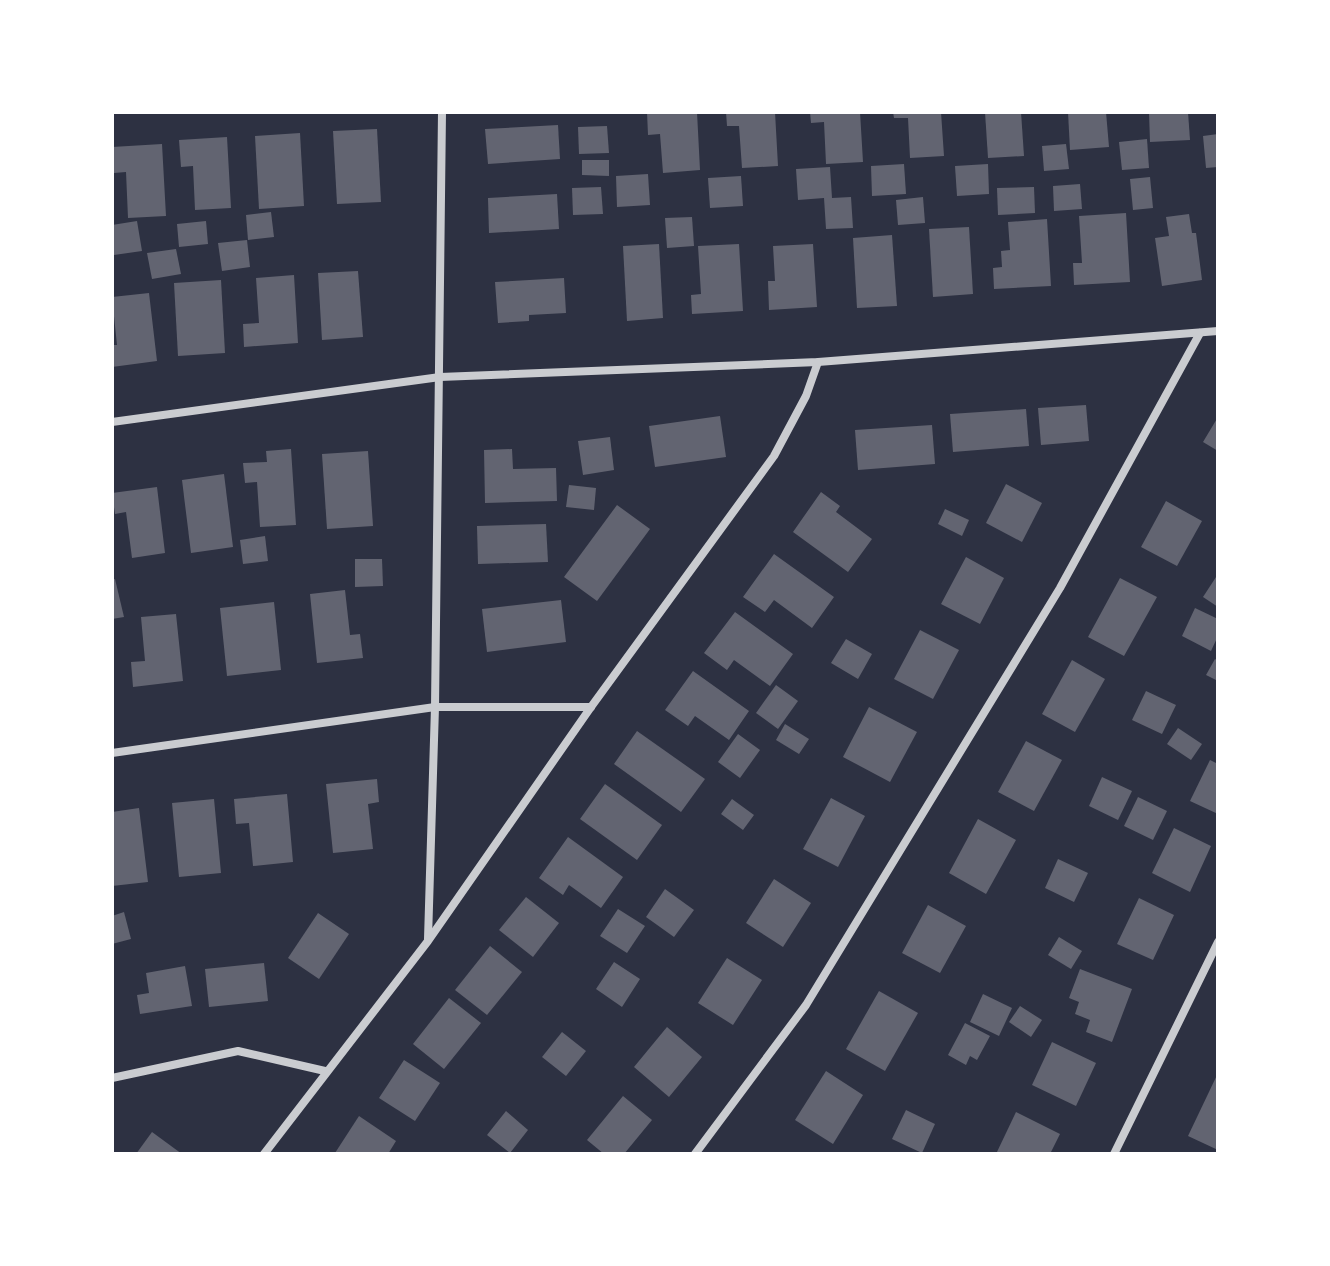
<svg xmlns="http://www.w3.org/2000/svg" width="1330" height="1266" viewBox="0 0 1330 1266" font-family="Figtree,sans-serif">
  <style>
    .building { fill: #626471 }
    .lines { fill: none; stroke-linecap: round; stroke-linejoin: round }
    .minor { stroke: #caccd0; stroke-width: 8 }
  </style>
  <rect width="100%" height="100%" fill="#2d3142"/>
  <!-- building -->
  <g class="building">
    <polygon points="647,112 697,112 700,170 663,173 660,134 648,135"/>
    <polygon points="726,112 775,112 778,166 742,168 739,126 727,126"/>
    <polygon points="810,112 860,112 863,162 826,164 824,122 811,123"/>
    <polygon points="893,112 941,112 944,156 910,158 908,118 894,118"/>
    <polygon points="985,112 1021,112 1024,156 988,158"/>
    <polygon points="1068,112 1106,112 1109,147 1070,150"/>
    <polygon points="1149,112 1188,112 1190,140 1150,142"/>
    <polygon points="558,125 560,159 488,164 485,129"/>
    <polygon points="607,126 609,153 579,154 578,127"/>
    <polygon points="377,129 381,202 337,204 333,131"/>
    <polygon points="300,133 304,206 259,209 255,136"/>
    <polygon points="1218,134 1218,167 1206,168 1203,136"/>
    <polygon points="227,137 231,208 195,210 193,166 181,167 179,140"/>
    <polygon points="1147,139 1149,168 1122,170 1119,142"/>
    <polygon points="162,144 166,216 128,218 126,172 114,173 112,147"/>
    <polygon points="1066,144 1069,169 1044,171 1042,146"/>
    <polygon points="582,160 609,160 609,176 582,175"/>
    <polygon points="904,164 906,194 872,196 871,166"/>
    <polygon points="988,164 989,194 957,196 955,166"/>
    <polygon points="830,167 832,198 851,197 853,228 826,229 824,198 798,200 796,169"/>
    <polygon points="648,174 650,205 617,207 616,176"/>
    <polygon points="741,176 743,206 710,208 708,178"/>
    <polygon points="1150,177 1153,208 1133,210 1130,179"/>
    <polygon points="1080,184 1082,209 1054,211 1053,186"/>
    <polygon points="601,187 603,214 573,215 572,188"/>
    <polygon points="1034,187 1035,213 998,215 997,188"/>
    <polygon points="557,194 559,229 489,233 488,198"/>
    <polygon points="923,197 925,223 898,225 896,200"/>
    <polygon points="271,212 274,237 248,240 246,215"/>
    <polygon points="1126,213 1130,282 1074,285 1073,263 1082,263 1079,216"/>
    <polygon points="1189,214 1192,233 1196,233 1202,280 1162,286 1155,238 1169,236 1166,217"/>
    <polygon points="692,217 694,246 667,248 665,218"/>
    <polygon points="1047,219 1051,286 994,289 993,268 1002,267 1001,251 1010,250 1008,222"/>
    <polygon points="137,221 142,251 114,255 112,225"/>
    <polygon points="206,221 208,244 179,247 177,224"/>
    <polygon points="969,227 973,294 933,297 929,229"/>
    <polygon points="892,235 897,306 857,308 853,238"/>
    <polygon points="247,240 250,267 222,271 218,243"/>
    <polygon points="659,244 663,318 627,321 623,246"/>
    <polygon points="739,244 743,311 692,314 691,295 701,294 698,246"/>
    <polygon points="813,244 817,307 769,310 768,281 775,281 773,246"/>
    <polygon points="176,249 181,274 152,279 147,253"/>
    <polygon points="358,271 363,337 322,340 318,273"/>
    <polygon points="294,275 298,343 244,347 243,324 259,323 256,278"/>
    <polygon points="564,278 566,313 529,315 529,321 498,323 495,282"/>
    <polygon points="221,280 225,353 178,356 174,283"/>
    <polygon points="149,293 157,361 112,367 112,345 117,345 112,297"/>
    <polygon points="1086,405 1089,441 1041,445 1038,408"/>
    <polygon points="1026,409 1029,446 953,452 950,414"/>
    <polygon points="720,416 726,457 655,467 649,426"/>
    <polygon points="1218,417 1218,451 1203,442"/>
    <polygon points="932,425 935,464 858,470 855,430"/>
    <polygon points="610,437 614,470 583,475 578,441"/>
    <polygon points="291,449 296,525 260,527 257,482 245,483 243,463 267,462 266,451"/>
    <polygon points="512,449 513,469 556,468 557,501 485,503 484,450"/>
    <polygon points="368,451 373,526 327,529 322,454"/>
    <polygon points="224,474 233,547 191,553 182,480"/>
    <polygon points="1006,484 1042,503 1022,542 986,523"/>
    <polygon points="569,485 596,488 594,510 566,507"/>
    <polygon points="157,487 165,553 132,558 126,512 115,514 112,493"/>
    <polygon points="821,492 840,506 836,512 872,539 848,572 793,532"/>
    <polygon points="1166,501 1202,521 1177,566 1141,547"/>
    <polygon points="617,505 650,529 597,601 564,577"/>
    <polygon points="945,509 969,520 962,536 938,524"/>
    <polygon points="546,524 548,562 478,564 477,526"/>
    <polygon points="265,536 268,561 243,564 240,540"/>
    <polygon points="774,554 834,597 812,628 774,600 765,612 743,597"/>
    <polygon points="966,557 1004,578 980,624 941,604"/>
    <polygon points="355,559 382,559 383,586 355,587"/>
    <polygon points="1218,574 1218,607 1203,597"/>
    <polygon points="1120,578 1157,597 1124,656 1088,637"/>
    <polygon points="115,579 124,617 112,619 112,580"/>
    <polygon points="345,590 350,635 360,634 363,658 317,663 310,594"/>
    <polygon points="561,600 566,642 487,652 482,609"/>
    <polygon points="274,602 281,670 227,676 220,608"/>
    <polygon points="1195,608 1218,619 1218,636 1211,651 1182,636"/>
    <polygon points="735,612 793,654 770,686 734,660 727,670 704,653"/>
    <polygon points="176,614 183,681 133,687 131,662 145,661 141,617"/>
    <polygon points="920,630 959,650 933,699 894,679"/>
    <polygon points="846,639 872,654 858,679 831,663"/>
    <polygon points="1215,659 1218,661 1218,681 1206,675"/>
    <polygon points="1072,660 1105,679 1075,732 1042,714"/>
    <polygon points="693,671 749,711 729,740 695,716 688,726 665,710"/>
    <polygon points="776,685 798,701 778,729 756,713"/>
    <polygon points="1146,691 1176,705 1162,734 1132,720"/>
    <polygon points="869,707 917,732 890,782 843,757"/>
    <polygon points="785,724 809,739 799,754 776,740"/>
    <polygon points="1178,728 1202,744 1191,760 1167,744"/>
    <polygon points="637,731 705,779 681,812 614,764"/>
    <polygon points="738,734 760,750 740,778 718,762"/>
    <polygon points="1026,741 1062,760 1034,811 998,792"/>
    <polygon points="1210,760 1218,764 1218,814 1190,801"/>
    <polygon points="1102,777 1132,791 1118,820 1089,806"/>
    <polygon points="377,779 379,802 368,804 373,849 333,853 326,784"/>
    <polygon points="605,784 662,825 637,860 580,819"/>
    <polygon points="287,794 293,862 253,866 249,823 236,824 234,799"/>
    <polygon points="1138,797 1167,811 1153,840 1124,826"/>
    <polygon points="831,798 865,816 838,867 803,849"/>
    <polygon points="214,799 221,873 179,877 172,803"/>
    <polygon points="732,799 754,815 743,830 721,814"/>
    <polygon points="139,808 148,882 112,886 112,812"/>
    <polygon points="978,819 1016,840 986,894 949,873"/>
    <polygon points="1174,828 1211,846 1190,892 1152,873"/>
    <polygon points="568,837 623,877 601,908 569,885 563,895 539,878"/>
    <polygon points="1058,859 1088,873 1074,902 1045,888"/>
    <polygon points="774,879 811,903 783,947 746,923"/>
    <polygon points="665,889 694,910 674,937 646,917"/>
    <polygon points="526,897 559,923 533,957 499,930"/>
    <polygon points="1139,898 1174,915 1153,960 1117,944"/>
    <polygon points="928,905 966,926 940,973 902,953"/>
    <polygon points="618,909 645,926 627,953 600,936"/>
    <polygon points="124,912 131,939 112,944 112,916"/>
    <polygon points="318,913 349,934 319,979 288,958"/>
    <polygon points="1059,937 1082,951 1071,969 1048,955"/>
    <polygon points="490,946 522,972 487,1015 455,990"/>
    <polygon points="727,958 762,980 733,1025 698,1003"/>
    <polygon points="614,962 640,979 622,1007 596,989"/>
    <polygon points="264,963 268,1001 209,1007 205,969"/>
    <polygon points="185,966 192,1006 140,1014 137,995 149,993 146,973"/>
    <polygon points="1080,969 1132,989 1112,1042 1086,1032 1090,1020 1075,1014 1079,1002 1069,998"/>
    <polygon points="879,991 918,1013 885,1071 846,1049"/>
    <polygon points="983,994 1012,1008 999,1036 970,1022"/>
    <polygon points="449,998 481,1023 444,1069 413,1044"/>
    <polygon points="1020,1006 1042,1020 1031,1037 1009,1022"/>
    <polygon points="965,1023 990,1036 977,1060 970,1056 966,1065 948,1055"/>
    <polygon points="667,1027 702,1057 669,1097 634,1067"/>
    <polygon points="562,1032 586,1051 566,1076 542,1057"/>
    <polygon points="1052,1042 1096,1063 1076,1106 1032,1085"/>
    <polygon points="404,1060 440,1083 415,1121 379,1098"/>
    <polygon points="826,1071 863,1095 833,1144 795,1120"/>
    <polygon points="1218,1073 1218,1150 1188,1136"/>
    <polygon points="623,1096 652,1120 624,1154 604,1154 587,1140"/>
    <polygon points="906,1110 935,1124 922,1153 892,1139"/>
    <polygon points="506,1111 528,1130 510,1153 487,1135"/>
    <polygon points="1016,1112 1060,1134 1050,1154 996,1154"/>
    <polygon points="359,1116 396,1141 388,1154 335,1153"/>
    <polygon points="152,1132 182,1154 136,1154"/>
  </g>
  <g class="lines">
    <!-- minor -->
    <g class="minor">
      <polyline points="112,422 440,377 818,362 1218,331"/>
      <polyline points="112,753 435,707 591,707"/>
      <polyline points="428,939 435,707 442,112"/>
      <polyline points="112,1078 238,1051 325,1071"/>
      <polyline points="264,1154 428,941 591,707 774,456 806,396 818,362"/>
      <polyline points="695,1154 806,1005 1060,588 1200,333"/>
      <polyline points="1114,1154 1218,942"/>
    </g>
  </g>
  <!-- border -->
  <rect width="1330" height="1266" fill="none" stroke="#ffffff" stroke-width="228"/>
</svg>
